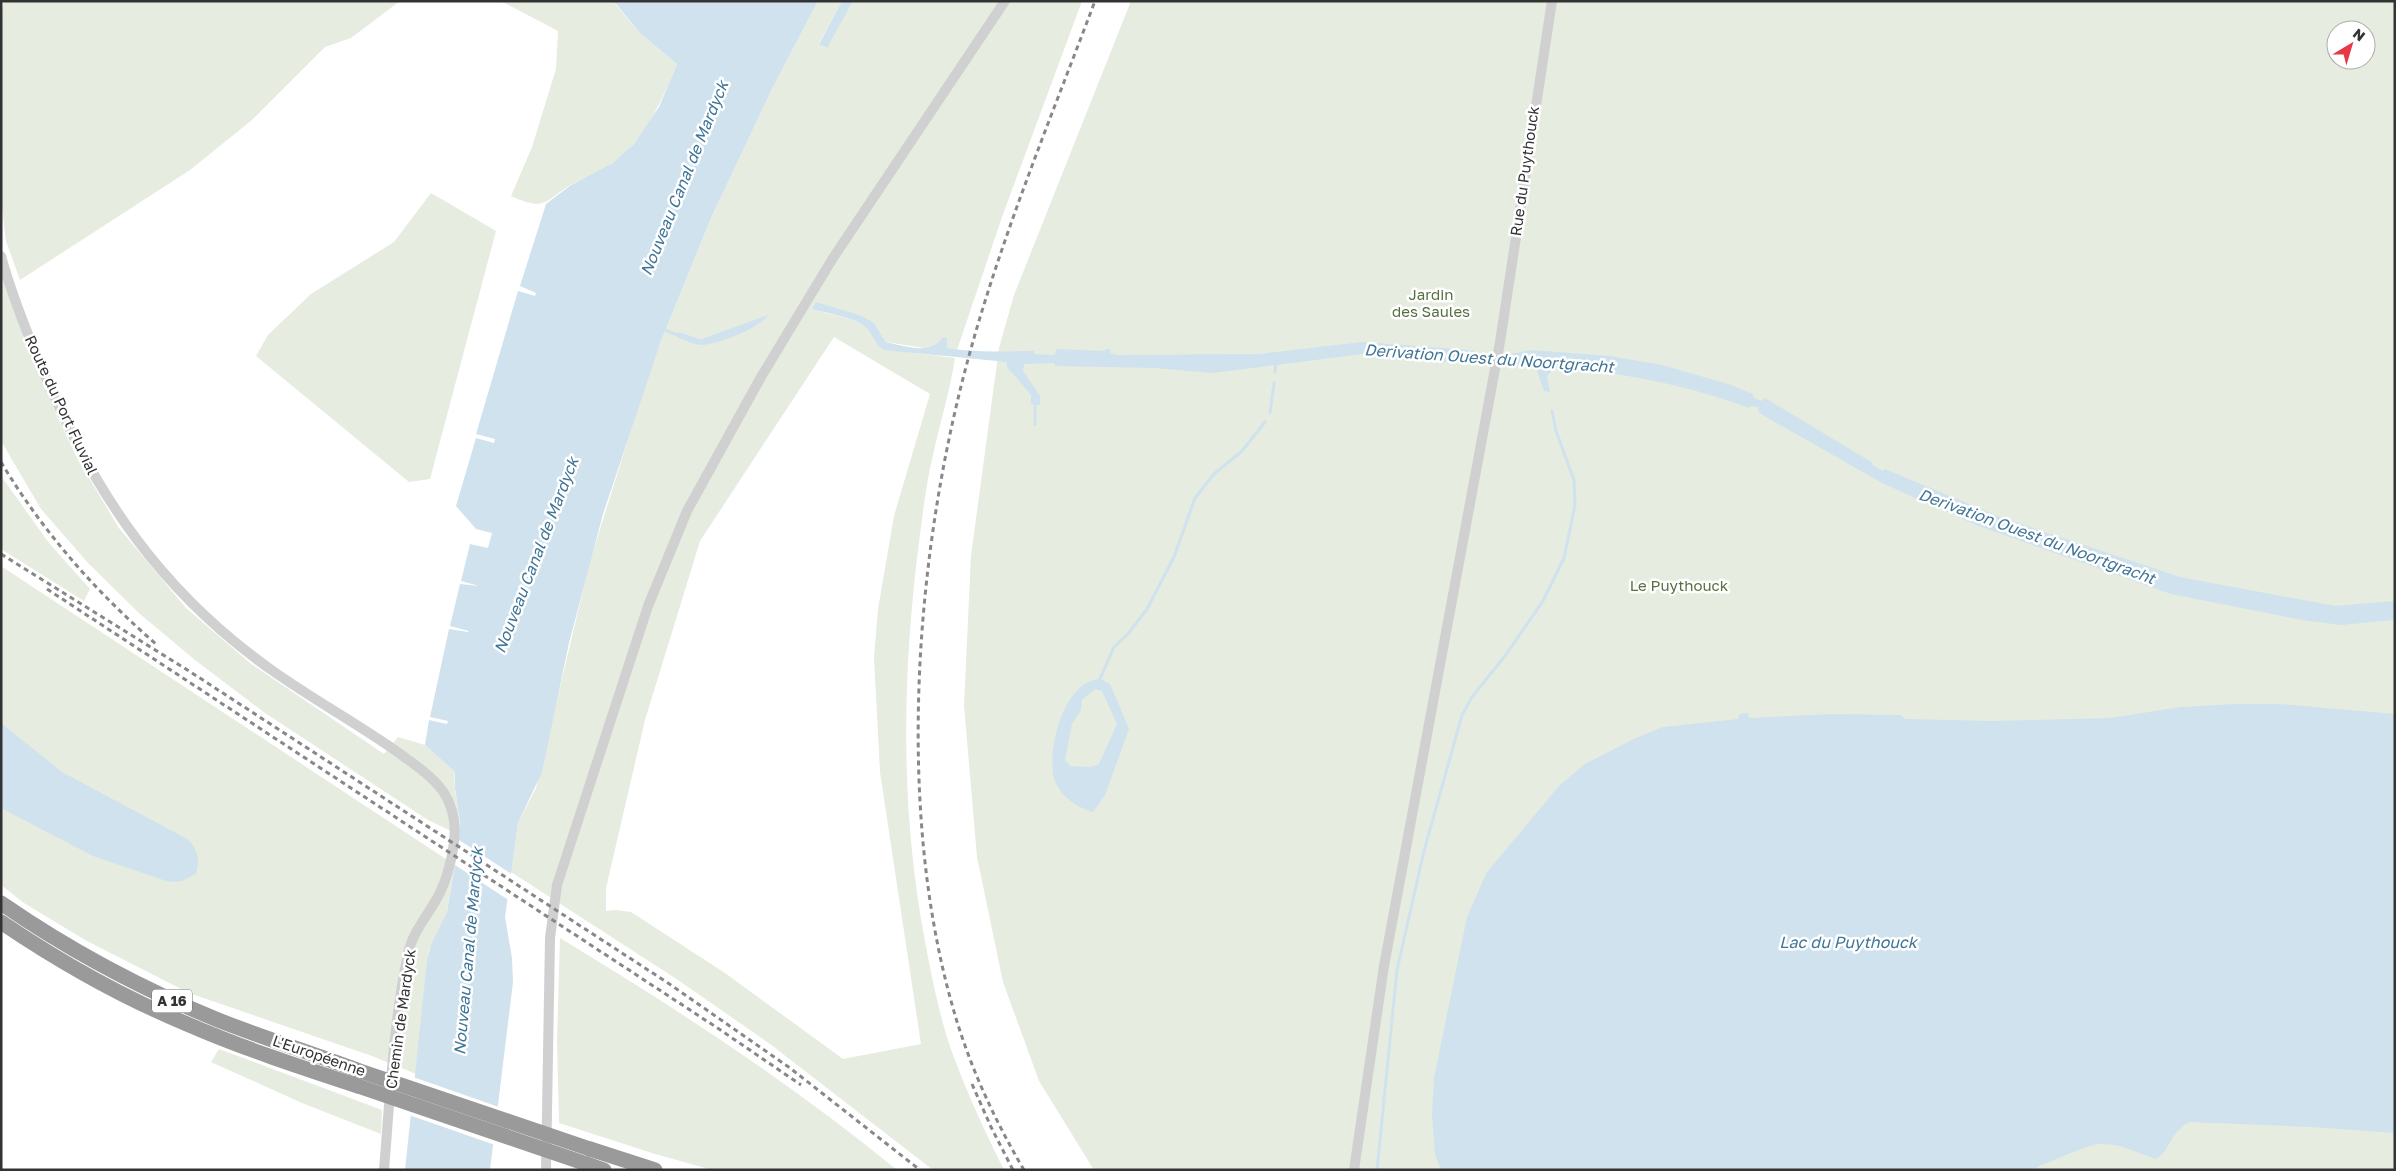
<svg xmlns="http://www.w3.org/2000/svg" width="2396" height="1171" viewBox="0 0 2396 1171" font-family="'Golos Text',sans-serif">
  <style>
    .green { fill: #e6ecdf; fill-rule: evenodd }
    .water { fill: #cfe2ee; fill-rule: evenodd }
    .pier { fill: #fff }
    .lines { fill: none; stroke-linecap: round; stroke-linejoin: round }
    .stream { stroke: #cfe2ee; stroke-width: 3 }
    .minor { stroke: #d0d0d0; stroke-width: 10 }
    .highway { stroke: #9a9a9a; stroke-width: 15 }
    .rail { stroke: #888; stroke-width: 3; stroke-dasharray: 5 4; stroke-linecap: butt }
    .highway-bridge { stroke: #9a9a9a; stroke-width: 15 }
    .labels { text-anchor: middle; stroke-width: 5; stroke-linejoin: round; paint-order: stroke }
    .shield { fill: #fff; stroke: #707070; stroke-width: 1 }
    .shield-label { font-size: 14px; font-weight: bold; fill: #333 }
    .street-label { font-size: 15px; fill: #333; stroke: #fff }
    .park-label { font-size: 15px; fill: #56703f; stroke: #fff }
    .water-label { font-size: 16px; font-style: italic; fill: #3f7597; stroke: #fff }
  </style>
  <rect width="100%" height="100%" fill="#fff"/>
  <!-- green -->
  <g class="green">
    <polygon points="4,1 400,1 351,38 325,47 252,120 190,170 20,280 6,241 1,199 1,16"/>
    <path d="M501 1H608L615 4 641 34 677 64C662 99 646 140 613 163 601 172 585 177 572 184 544 201 546 212 511 196L532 147 556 69 558 31Z"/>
    <path d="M818 1H842L819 43 826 48 853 1H1082L1002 217 957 350 947 348 945 343 930 349 886 342 874 323 812 309C828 315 850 316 864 326 873 333 874 343 884 349L955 358C950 391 940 422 933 455 926 483 923 513 919 542 902 675 900 810 925 941 932 979 940 1019 953 1055 968 1095 985 1132 1004 1170H933L770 1044 678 980 511 872 518 823 536 788 590 561 642 395 661 341 711 218 772 89ZM767 316 702 345 679 332 701 339ZM834 337 930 394 894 516 878 609 874 657 880 772 921 1044 843 1059 725 973 631 912 615 910 606 911V888L645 720 700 541Z"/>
    <path d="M1131 1H2395V1170H1094L1039 1081 1003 982 977 857 964 705 971 556 999 348 1014 295ZM2336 30H2366V60H2336Z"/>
    <polygon points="431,193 496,231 430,479 409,482 256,356 268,335 311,294 394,242"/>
    <path d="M1 269 25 341 55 412 77 458 119 528 186 608 250 663 384 754 398 737 425 745 455 772C452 792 462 814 459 835L428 820 265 713 195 660 140 614 88 563 41 509 1 441Z"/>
    <polygon points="1,476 49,543 90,589 84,601 1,549"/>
    <polygon points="1,566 455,865 446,917 429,951 416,1074 372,1056 189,993 85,940 24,903 1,885"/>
    <path d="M560 938C677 1009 791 1083 897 1170H712L652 1153 559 1123 557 1040Z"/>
    <polygon points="219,1049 382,1110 381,1134 302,1103 211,1062"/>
  </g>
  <!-- water -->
  <g class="water">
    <polygon points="608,1 818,1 772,89 711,218 661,341 603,514 569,643 542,772 518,823 505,917 512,958 513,982 490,1170 405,1170 427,961 431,945 447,912 455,865 460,823 455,788 455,772 425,745 429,720 447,724 448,721 430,717 449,629 468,632 469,631 450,626 460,584 479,586 461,581 470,544 488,548 492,533 476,529 456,506 476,438 494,443 495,439 476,434 518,291 535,296 536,293 520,286 546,204 571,185 613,163 634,144 659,107 677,64 641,34 616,4"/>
    <polygon points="842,1 853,1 827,48 819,44"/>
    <path d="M816 302 859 315 874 323 886 342C905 346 931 356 943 337L947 338V348C976 353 1004 351 1034 351V354L1055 355 1056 349 1103 351 1107 349H1110V353L1117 355 1260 354 1362 342 1456 349 1474 351 1478 354H1510L1531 350 1610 356 1662 365 1728 384 1753 394V397L1761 401 1765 398 1873 463 1872 465 1883 471 1885 469 2000 517 2180 577 2335 606 2395 601V620L2341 625 2302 620 2171 594 1979 526 1884 484 1759 413 1758 407 1751 406 1749 408C1688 385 1627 374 1562 367L1553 369 1547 376 1550 392 1544 391 1537 371 1531 366 1401 360 1362 354 1212 373 1155 368 1055 366 1054 363 1024 364 1023 371 1040 396V405L1031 404V395L1007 367V362L884 350C874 344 873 333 864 326 850 316 828 314 812 309Z"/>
    <path d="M768 315C760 328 719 344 703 345 694 345 685 340 677 337L679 332 701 339Z"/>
    <path d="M1100 679 1110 684 1129 729 1105 795 1093 812C1075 807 1057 794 1053 774 1049 745 1064 681 1100 679ZM1095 689 1102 691 1117 724 1099 764 1091 767 1070 766 1065 760 1072 724 1081 710 1082 700Z"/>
    <path d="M2234 704H2279L2395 714V1133L2312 1127 2190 1122C2168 1133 2173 1148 2156 1159 2137 1153 2121 1143 2100 1144 2089 1144 2045 1164 2031 1170H1441L1435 1154 1432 1115 1434 1078 1467 917 1487 872 1559 786 1585 764 1636 738 1663 727 1738 719 1739 714 1748 713 1749 718 1832 714 1901 715 1905 719 1992 721 2110 718 2181 707Z"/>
    <path d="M1 723 62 772 189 840C198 852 200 859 196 874L182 881 169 882 93 856 1 808Z"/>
  </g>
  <!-- pier -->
  <g class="pier">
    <polygon points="456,838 513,875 510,901 452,863"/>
    <polygon points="413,1077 499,1107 495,1145 409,1115"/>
  </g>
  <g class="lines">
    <!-- stream -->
    <g class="stream">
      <polyline points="662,329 680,336"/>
      <polyline points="1275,372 1276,362"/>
      <polyline points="1270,413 1274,383"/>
      <polyline points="1035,424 1035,402"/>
      <polyline points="1100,679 1114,647 1128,634 1147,609 1174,557 1195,498 1214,474 1242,451 1265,422"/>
      <polyline points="1377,1170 1397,970 1424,851 1462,715 1472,697 1505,656 1543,601 1564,558 1575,505 1574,480 1556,431 1552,411"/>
    </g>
    <!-- minor -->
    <g class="minor">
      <path d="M1 256C12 296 27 333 43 371 95 495 162 593 273 671 314 700 358 724 399 753 412 763 427 772 438 785 446 794 452 807 454 820 457 843 448 880 436 900 426 918 412 933 408 954 393 1024 390 1098 384 1170"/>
      <polyline points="546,1170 550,938 557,885 648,606 687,511 761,377 833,258 1005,1"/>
      <polyline points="1354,1170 1384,966 1500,342 1552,1"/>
    </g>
    <!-- highway -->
    <g class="highway">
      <path d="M1 903C69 950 142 989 218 1020 264 1038 311 1053 357 1070"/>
      <path d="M1 922C60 962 122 997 187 1024 242 1048 300 1067 358 1086"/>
      <polyline points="590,1149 655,1170"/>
      <polyline points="587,1164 604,1170"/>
    </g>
    <!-- rail -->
    <g class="rail">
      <path d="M1 462C43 532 95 591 156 644"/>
      <polyline points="1,554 189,671 668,983 790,1068 920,1170"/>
      <polyline points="47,589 719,1029 801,1085"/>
      <polyline points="972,1084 991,1127 1013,1170"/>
      <path d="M1024 1170C994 1119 969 1065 953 1008 895 806 915 546 972 345 1005 228 1052 115 1095 1"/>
    </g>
    <!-- highway-bridge -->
    <g class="highway-bridge">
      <polyline points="357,1070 590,1149"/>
      <polyline points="358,1086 587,1164"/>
    </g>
  </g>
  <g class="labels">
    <!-- shield labels -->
    <rect class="shield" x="152" y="989.5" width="40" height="23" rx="4"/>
    <g class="shield-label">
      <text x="172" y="1006">A 16</text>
    </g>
    <!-- street labels -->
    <g class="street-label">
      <text transform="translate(1525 171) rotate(-82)" y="5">Rue du Puythouck</text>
      <text transform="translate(61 405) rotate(65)" y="5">Route du Port Fluvial</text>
      <text transform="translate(401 1019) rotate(-82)" y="5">Chemin de Mardyck</text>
      <text transform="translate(319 1056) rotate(19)" y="5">L'Européenne</text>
    </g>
    <!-- park labels -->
    <g class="park-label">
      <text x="1431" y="300">Jardin<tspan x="1431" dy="17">des Saules</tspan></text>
      <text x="1679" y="591">Le Puythouck</text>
    </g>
    <!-- water labels -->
    <g class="water-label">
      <text transform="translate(684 178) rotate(-68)" y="6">Nouveau Canal de Mardyck</text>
      <text transform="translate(1489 358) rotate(4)" y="6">Derivation Ouest du Noortgracht</text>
      <text transform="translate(2037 536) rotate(20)" y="6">Derivation Ouest du Noortgracht</text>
      <text transform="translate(536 555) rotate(-69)" y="6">Nouveau Canal de Mardyck</text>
      <text x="1848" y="948">Lac du Puythouck</text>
      <text transform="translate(468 951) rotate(-85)" y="6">Nouveau Canal de Mardyck</text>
    </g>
  </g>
  <!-- border -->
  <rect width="2396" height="1171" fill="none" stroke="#333333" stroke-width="5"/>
  <!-- north arrow -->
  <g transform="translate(2351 45) rotate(38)"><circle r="24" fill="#ffffff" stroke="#adadad"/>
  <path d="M0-4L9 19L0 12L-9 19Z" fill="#e63946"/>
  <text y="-8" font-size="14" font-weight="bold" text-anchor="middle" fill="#333333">N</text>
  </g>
</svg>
